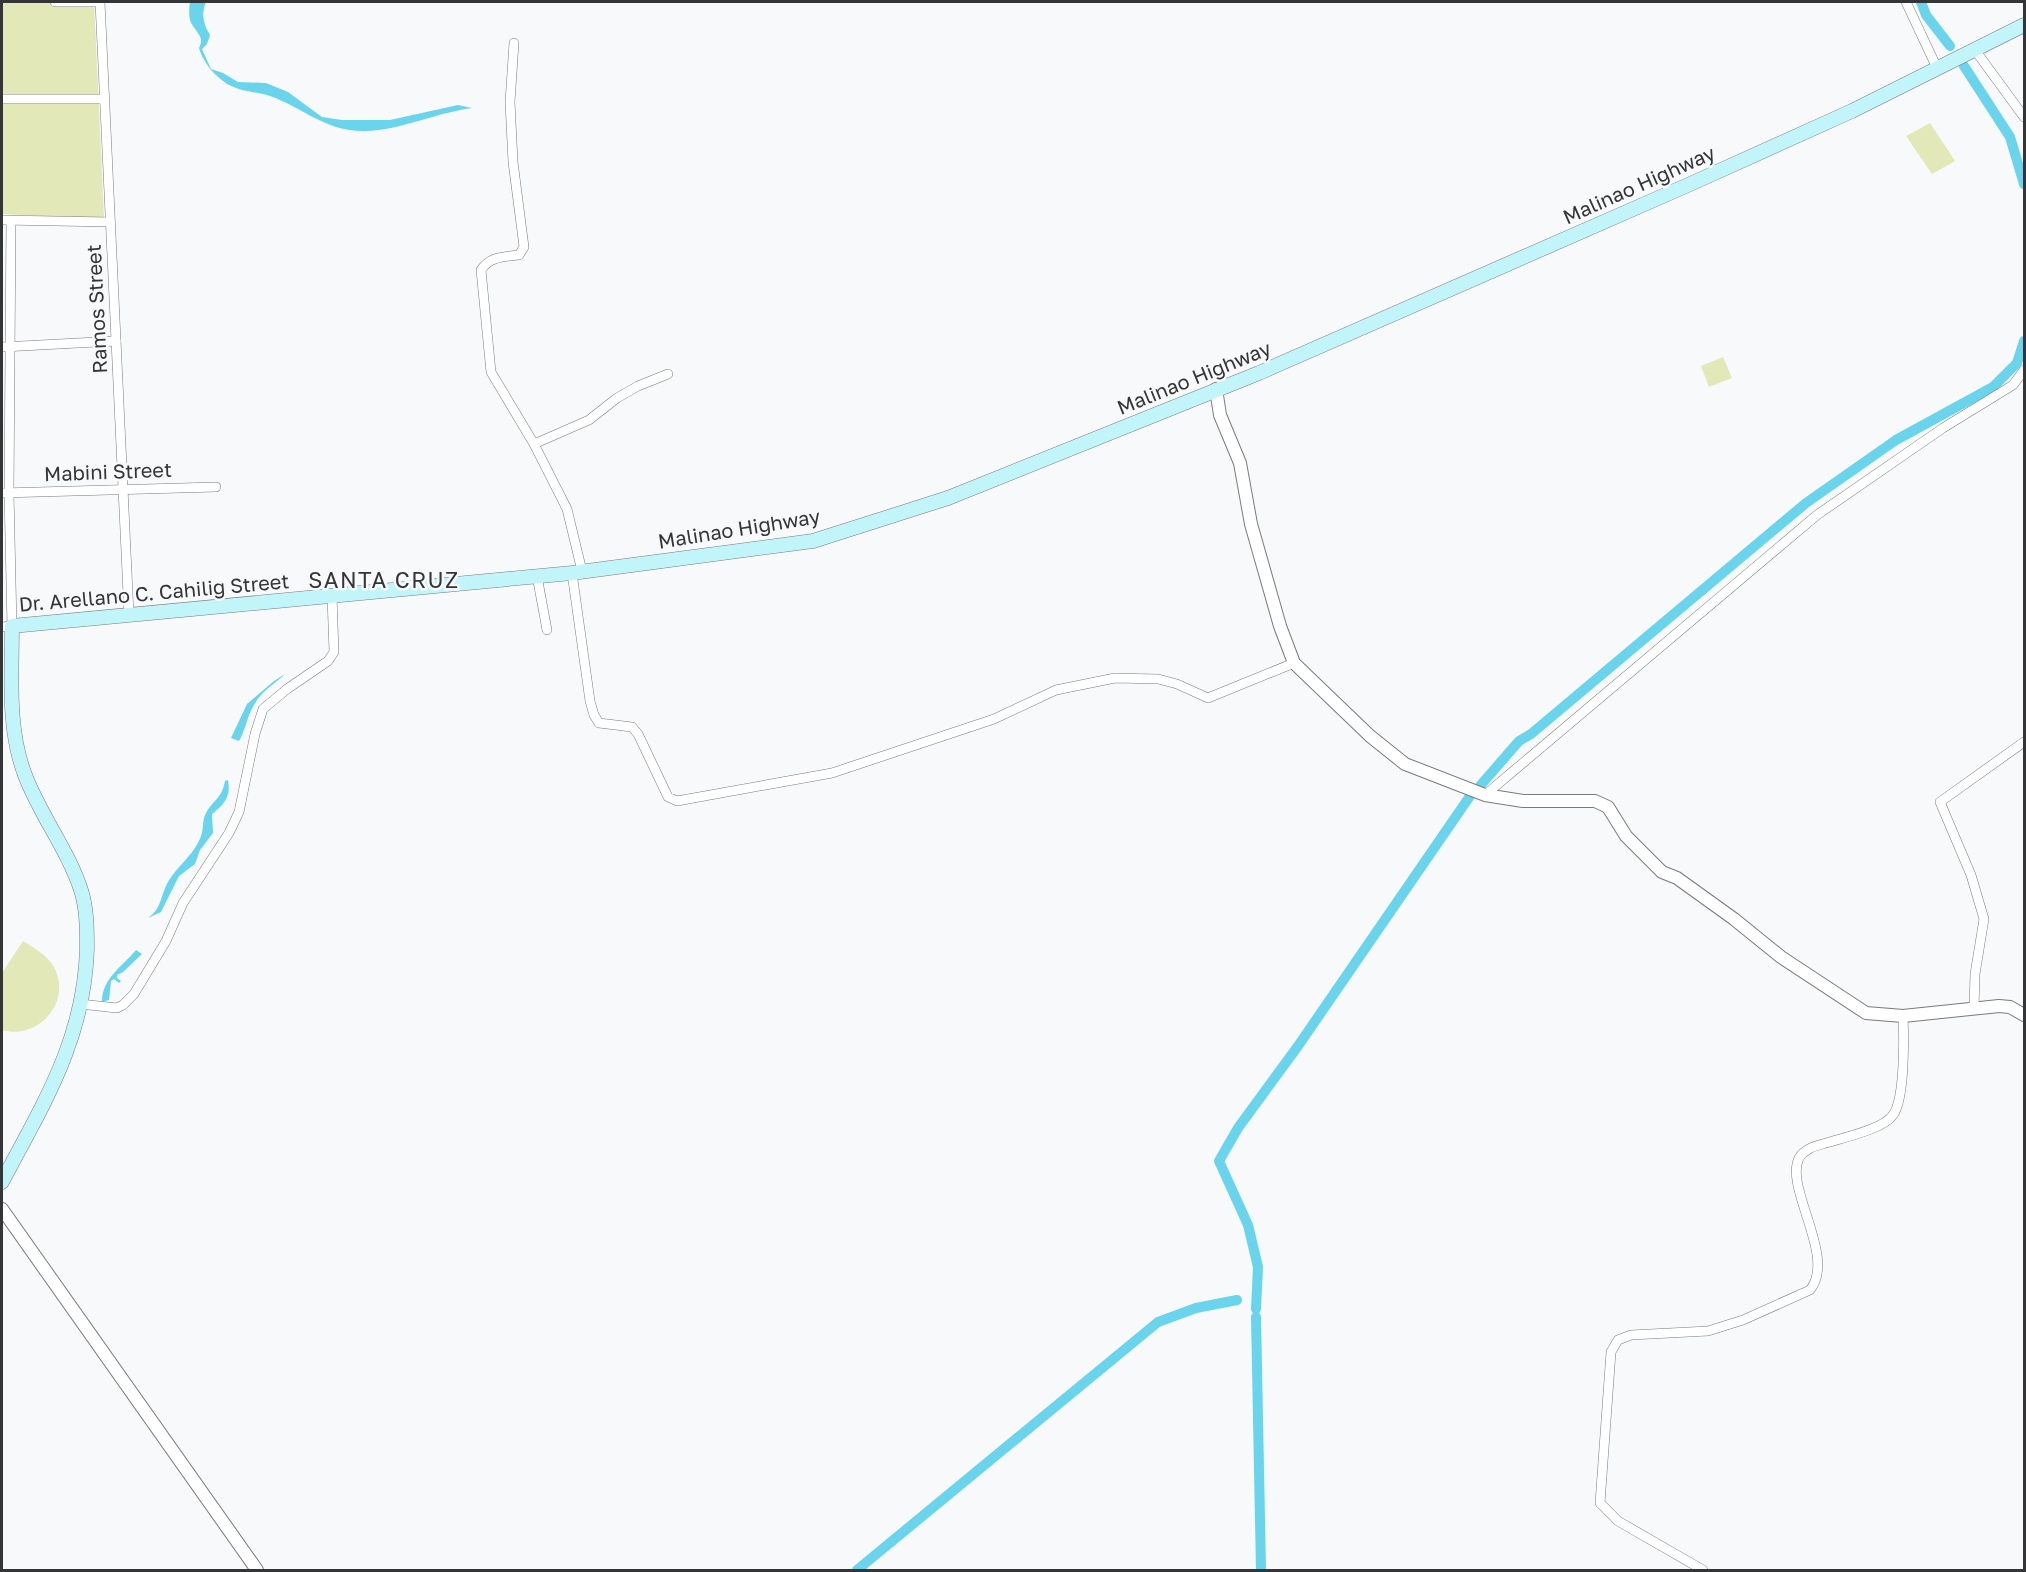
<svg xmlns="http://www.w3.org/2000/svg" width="2026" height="1572" viewBox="0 0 2026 1572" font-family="'Golos Text',sans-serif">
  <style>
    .green { fill: #e2e8b8 }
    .water { fill: #69d4ec }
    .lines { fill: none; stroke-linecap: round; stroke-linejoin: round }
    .canal { stroke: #69d4ec; stroke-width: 10 }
    .minor-casing { stroke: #7a7b7d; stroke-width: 10 }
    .tertiary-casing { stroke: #7a7b7d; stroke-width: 14 }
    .secondary-casing { stroke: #7a7b7d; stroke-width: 15 }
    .minor { stroke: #fff; stroke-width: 9 }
    .tertiary { stroke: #fff; stroke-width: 12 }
    .secondary { stroke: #c2f5fa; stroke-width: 14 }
    .labels { text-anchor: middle; stroke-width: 5; stroke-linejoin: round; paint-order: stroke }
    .street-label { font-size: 20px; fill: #343536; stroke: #f7f9fb }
    .quarter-label { font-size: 22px; letter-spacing: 1.5px; fill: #343536; stroke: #f7f9fb }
  </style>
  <rect width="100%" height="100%" fill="#f7f9fb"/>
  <!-- green -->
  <g class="green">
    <polygon points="2,2 94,2 104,219 2,214"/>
    <polygon points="1930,123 1955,161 1932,174 1906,136"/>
    <polygon points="1723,357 1732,378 1709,387 1701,366"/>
    <path d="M23 941C34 948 45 954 52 964 75 999 39 1041 2 1030V973Z"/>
  </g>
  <!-- water -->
  <g class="water">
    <path d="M190 2H206C201 14 203 23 210 35L207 44 202 49 211 69 223 73 238 82 266 83 288 92 322 117 342 120H390L458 105 472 108C435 113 402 130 365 131 326 132 304 108 270 96 254 91 237 92 223 81 213 74 202 60 199 48 204 38 199 35 193 26 188 20 189 9 190 2Z"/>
    <path d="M285 674C275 684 261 691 254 705 247 716 246 729 239 741L231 738 247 704 274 681Z"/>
    <path d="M228 780C231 796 225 804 212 814L213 833 200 850 195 864 179 876 161 912 148 918C161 909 160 899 166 886 175 867 194 856 201 836 204 828 202 820 206 813 214 799 222 798 225 781Z"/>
    <path d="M136 950 142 954 123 972 117 975V978L121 981 119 983 114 979 111 981 109 1000 102 1002C102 978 122 967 136 950Z"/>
  </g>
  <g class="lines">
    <!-- canal -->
    <g class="canal">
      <polyline points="1921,2 1926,15 1950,46"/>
      <polyline points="1964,66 2010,137 2024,184"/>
      <polyline points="1480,786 1519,741 1531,734 1806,503 1896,440 1993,387 2017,363 2024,341"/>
      <polyline points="1256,1309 1258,1267 1248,1225 1219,1161 1238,1128 1298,1046 1470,796"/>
      <polyline points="1256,1317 1261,1570"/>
      <polyline points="857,1570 1158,1322 1196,1308 1237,1300"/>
    </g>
    <defs>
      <g id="minor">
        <polyline points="55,2 100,2"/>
        <polyline points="100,2 129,615"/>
        <polyline points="1906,2 1937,68"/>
        <path d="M514 43 510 102 513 162 524 247 519 255C504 257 490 256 481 270L491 372 534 444 567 509 582 571"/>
        <polyline points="1975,50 2024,117"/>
        <polyline points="2,99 104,99"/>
        <polyline points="2,220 110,222"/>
        <polyline points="2,347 116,341"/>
        <polyline points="534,444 589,420 617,398 638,386 668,374"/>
        <polyline points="2,493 216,487"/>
        <polyline points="572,573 590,701 594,715 599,723 632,727 638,734 668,797 677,801 832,773 994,719 1056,690 1115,678 1158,679 1177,684 1208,698 1294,663"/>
        <polyline points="537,576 547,630"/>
        <polyline points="2,627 12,626 9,493 11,221"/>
        <polyline points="1485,795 1817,515 1943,428 2013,385 2024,370"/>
        <polyline points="80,1004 117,1008 123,1005 134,994 166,941 183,903 229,833 239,812 255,734 263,709 287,689 328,661 334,652 332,596"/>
        <polyline points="1974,1008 1975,974 1984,919 1971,875 1940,802 2024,742"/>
        <path d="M1703 1570 1618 1521 1600 1503 1611 1352 1618 1340 1631 1335 1708 1331 1743 1320 1810 1290C1837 1257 1784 1188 1799 1158 1805 1148 1816 1146 1826 1143 1842 1138 1884 1129 1893 1115 1905 1099 1904 1037 1903 1016"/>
      </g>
      <g id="tertiary">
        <polyline points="1216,389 1220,415 1240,463 1251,524 1280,626 1294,663 1370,736 1405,764 1485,795 1523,801 1595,801 1608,807 1626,836 1662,872 1677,878 1734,919 1781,957 1866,1013 1903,1016 1999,1006 2010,1007 2024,1015"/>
        <polyline points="2,1209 257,1570"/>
      </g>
      <path id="secondary" d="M2 1182C43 1104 84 1041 87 949 87 929 87 909 81 890 68 850 40 815 25 775 7 728 12 676 12 626L572 573 813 541 948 498 1259 373 1688 185 1852 111 2024 25"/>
    </defs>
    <!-- minor casing -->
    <use href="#minor" class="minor-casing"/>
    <!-- tertiary casing -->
    <use href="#tertiary" class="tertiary-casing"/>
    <!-- secondary casing -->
    <use href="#secondary" class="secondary-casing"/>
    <!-- minor -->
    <use href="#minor" class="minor"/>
    <!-- tertiary -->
    <use href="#tertiary" class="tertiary"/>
    <!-- secondary -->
    <use href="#secondary" class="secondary"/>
  </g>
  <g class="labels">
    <!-- street labels -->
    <g class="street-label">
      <text transform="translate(1639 185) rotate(-24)" y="7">Malinao Highway</text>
      <text transform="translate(97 309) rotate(-93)" y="7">Ramos Street</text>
      <text transform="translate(1194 378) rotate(-22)" y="7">Malinao Highway</text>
      <text transform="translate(108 472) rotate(-2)" y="7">Mabini Street</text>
      <text transform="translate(739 529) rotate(-9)" y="7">Malinao Highway</text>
      <text transform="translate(154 593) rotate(-5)" y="7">Dr. Arellano C. Cahilig Street</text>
    </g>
    <!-- quarter labels -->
    <g class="quarter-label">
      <text x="384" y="588">SANTA CRUZ</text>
    </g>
  </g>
  <!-- border -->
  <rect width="2026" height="1572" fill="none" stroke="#343536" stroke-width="6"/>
</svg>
